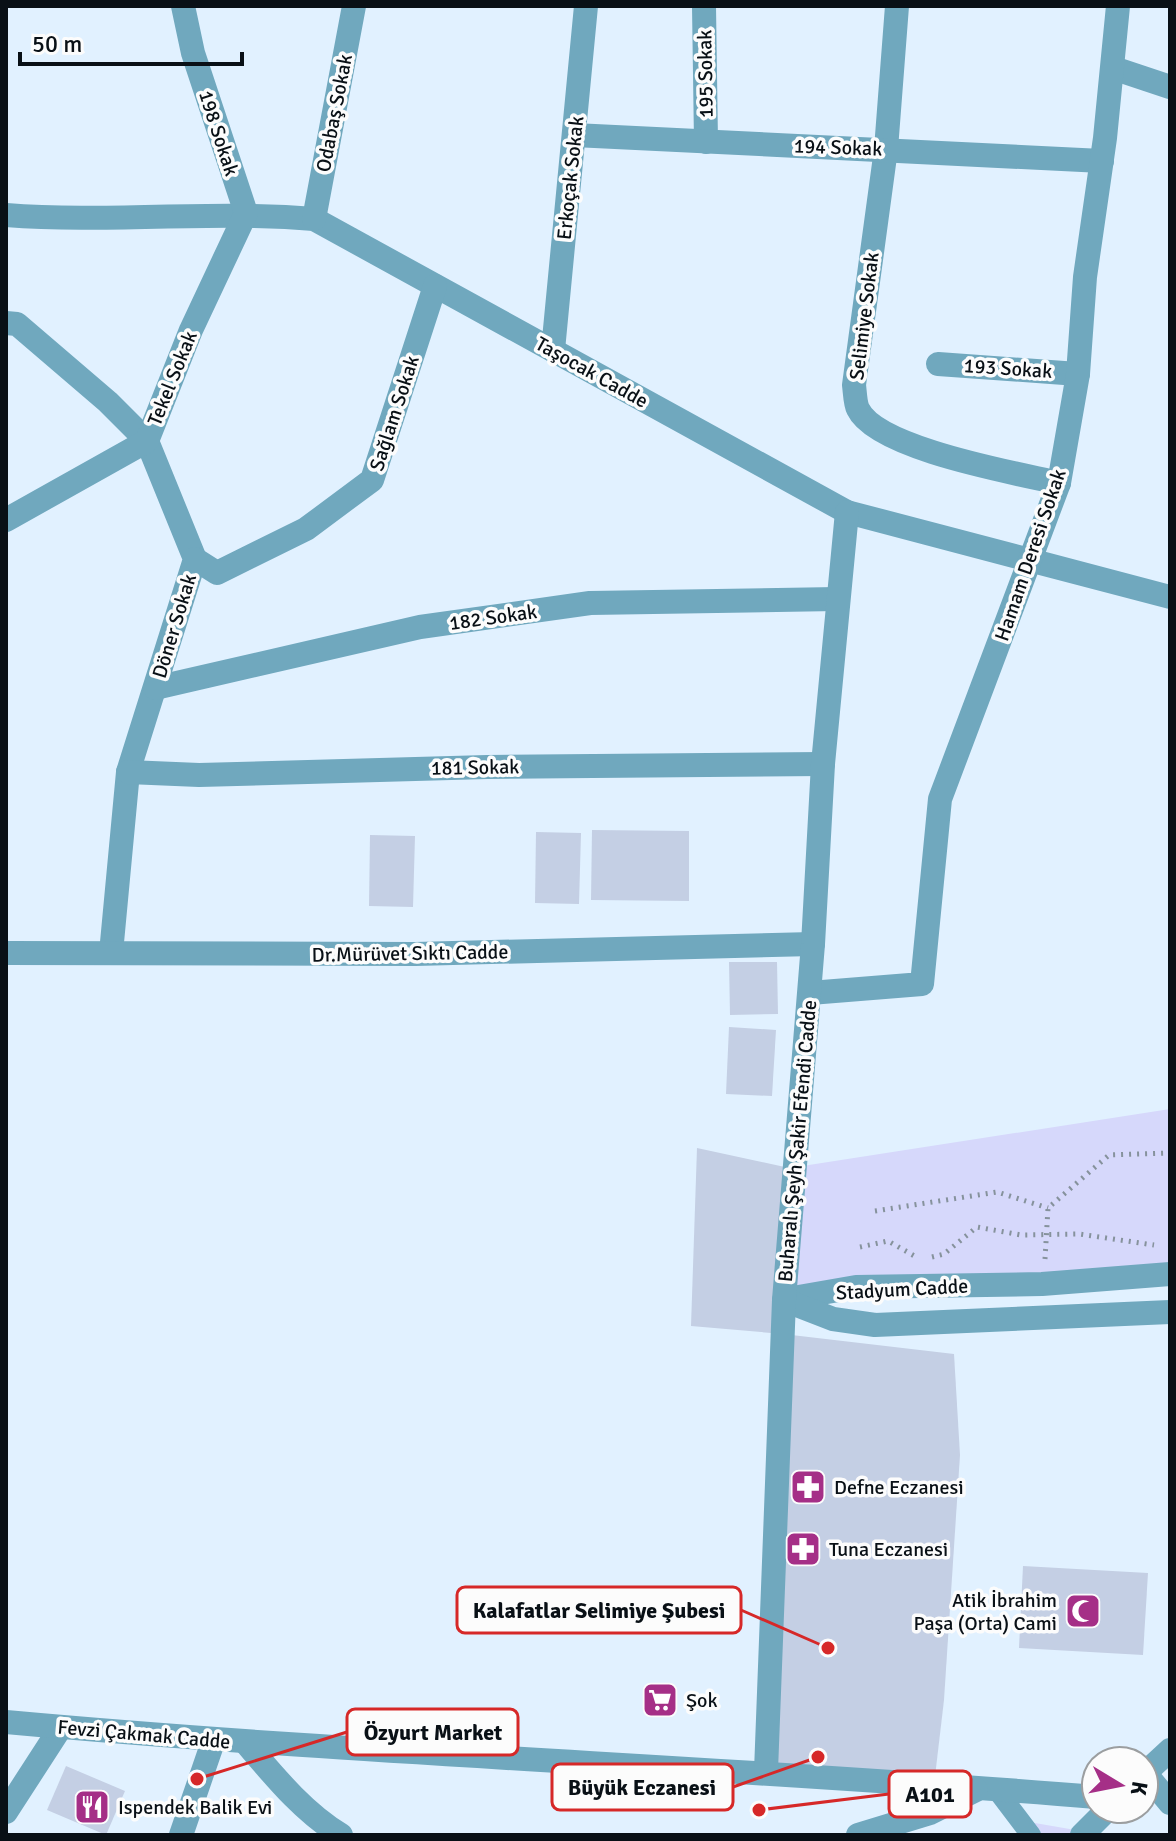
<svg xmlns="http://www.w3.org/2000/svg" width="1176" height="1841" viewBox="0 0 1176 1841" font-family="Signika,sans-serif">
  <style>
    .green { fill: #d6d8fb }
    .building { fill: #c4cfe4 }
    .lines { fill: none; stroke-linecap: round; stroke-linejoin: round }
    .path { stroke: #86929c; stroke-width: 5; stroke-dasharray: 2 6; stroke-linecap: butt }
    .pedestrian { stroke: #70a8be; stroke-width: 20 }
    .minor { stroke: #70a8be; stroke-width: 24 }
    .tertiary { stroke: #70a8be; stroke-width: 24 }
    .labels { text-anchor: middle; stroke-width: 7; stroke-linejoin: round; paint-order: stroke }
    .street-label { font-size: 20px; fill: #091016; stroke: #fcfcfc }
    .poi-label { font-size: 20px; fill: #091016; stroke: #fcfcfc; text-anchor: start }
    .leader { fill: none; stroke: #d62828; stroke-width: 3 }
    .callout-dot { fill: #d62828; stroke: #fcfcfc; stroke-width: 3 }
    .callout { fill: #fcfcfc; stroke: #d62828; stroke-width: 3 }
    .callout-label { font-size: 22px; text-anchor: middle; font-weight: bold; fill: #091016 }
  </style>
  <rect width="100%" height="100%" fill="#e1f1ff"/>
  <!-- green -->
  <g class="green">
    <polygon points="1170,1109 1170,1272 784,1300 796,1167"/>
    <polygon points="1029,1822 1087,1832 1040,1835"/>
  </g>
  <!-- building -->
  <g class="building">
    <polygon points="592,830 689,831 689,901 591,900"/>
    <polygon points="536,832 581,833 579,904 535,903"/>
    <polygon points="370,835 415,836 413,907 369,906"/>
    <polygon points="729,962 777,962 778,1014 730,1015"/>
    <polygon points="729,1027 776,1030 772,1096 726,1094"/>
    <polygon points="697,1148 794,1169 783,1334 691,1326"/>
    <polygon points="783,1334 954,1354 960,1455 944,1700 934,1785 766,1771"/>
    <polygon points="1023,1566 1148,1573 1143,1655 1019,1648"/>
    <polygon points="66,1766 125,1791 106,1835 47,1810"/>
  </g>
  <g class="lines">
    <!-- path -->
    <g class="path">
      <polyline points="875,1211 997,1192 1048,1208"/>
      <polyline points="860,1247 888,1241 918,1258"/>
      <polyline points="932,1257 944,1254 977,1227 1021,1235 1079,1234 1154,1245"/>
      <polyline points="1045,1259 1048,1208 1109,1155 1170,1153"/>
    </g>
    <!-- pedestrian -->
    <polyline class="pedestrian" points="996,1789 1031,1835"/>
    <!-- minor -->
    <g class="minor">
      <polyline points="704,6 706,142"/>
      <path d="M897 6 886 149 854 385C855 392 855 403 858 409 877 449 1016 473 1059 483"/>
      <polyline points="1113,68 1170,87"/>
      <polyline points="574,135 1102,161"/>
      <path d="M6 215C109 223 211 210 314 219L847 512 1170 597"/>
      <polyline points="314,219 354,6"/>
      <polyline points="6,323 17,324 108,402 147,441 195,559 128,772 111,953"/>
      <polyline points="553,350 586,6"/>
      <polyline points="938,364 1078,374"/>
      <polyline points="6,520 147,441 191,330 246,213 193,53 183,6"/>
      <polyline points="195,559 217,573 306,529 372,480 435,286"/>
      <polyline points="155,688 420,627 590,603 837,599"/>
      <polyline points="128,772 199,775 487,767 823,764"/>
      <polyline points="6,953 415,954 813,944"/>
      <polyline points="810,993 922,984 940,799 1059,483 1078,374 1085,277 1105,138 1118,6"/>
      <polyline points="787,1299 856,1287 1042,1284 1170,1274"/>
      <polyline points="784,1300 833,1319 875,1325 1170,1312"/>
      <path d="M245 1742C274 1776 303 1812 341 1835"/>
      <polyline points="1145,1773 1170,1803"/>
      <polyline points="1144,1774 1170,1750"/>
      <polyline points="6,1812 61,1727"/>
      <polyline points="181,1835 214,1739"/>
      <polyline points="1082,1835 1108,1809"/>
    </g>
    <!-- tertiary -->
    <g class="tertiary">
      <path d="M6 1722C369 1755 733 1767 1096 1797"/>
      <polyline points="766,1771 784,1300 813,944 823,764 847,512"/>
      <polyline points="858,1835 930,1813 976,1790"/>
    </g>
  </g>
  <!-- icons -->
  <defs>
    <symbol id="pharmacy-square" viewBox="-11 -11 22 22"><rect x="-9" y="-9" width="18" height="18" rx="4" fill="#a52f87" stroke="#fcfcfc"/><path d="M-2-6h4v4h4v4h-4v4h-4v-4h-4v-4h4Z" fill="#fff"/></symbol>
    <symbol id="mosque-square" viewBox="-11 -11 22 22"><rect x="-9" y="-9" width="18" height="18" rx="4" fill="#a52f87" stroke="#fcfcfc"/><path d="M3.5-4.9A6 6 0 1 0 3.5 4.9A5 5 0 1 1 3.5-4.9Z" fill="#fff"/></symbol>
    <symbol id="supermarket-square" viewBox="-11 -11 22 22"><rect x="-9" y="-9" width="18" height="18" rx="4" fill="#a52f87" stroke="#fcfcfc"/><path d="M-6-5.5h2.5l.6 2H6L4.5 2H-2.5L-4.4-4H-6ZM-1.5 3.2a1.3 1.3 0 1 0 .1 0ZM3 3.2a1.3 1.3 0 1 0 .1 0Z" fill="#fff"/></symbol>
    <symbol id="restaurant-square" viewBox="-11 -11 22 22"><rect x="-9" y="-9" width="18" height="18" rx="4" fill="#a52f87" stroke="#fcfcfc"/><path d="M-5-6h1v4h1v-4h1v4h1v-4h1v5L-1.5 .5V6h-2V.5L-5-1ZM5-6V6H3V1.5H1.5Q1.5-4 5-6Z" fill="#fff"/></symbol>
  </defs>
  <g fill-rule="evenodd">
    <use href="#pharmacy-square" x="788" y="1467" width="40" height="40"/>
    <use href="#pharmacy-square" x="783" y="1529" width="40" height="40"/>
    <use href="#mosque-square" x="1063" y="1591" width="40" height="40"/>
    <use href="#supermarket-square" x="640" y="1680" width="40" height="40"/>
    <use href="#restaurant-square" x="72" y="1787" width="40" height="40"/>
  </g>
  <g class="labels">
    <!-- street labels -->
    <g class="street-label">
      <text transform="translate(705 74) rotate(-91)" y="7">195 Sokak</text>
      <text transform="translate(334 113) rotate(-79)" y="7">Odabaş Sokak</text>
      <text transform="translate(219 133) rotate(72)" y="7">198 Sokak</text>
      <text transform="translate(838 147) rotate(2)" y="7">194 Sokak</text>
      <text transform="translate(570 178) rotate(-84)" y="7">Erkoçak Sokak</text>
      <text transform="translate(864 316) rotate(-83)" y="7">Selimiye Sokak</text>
      <text transform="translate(1008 368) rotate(4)" y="7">193 Sokak</text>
      <text transform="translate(592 372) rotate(29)" y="7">Taşocak Cadde</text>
      <text transform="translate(172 378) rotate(-68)" y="7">Tekel Sokak</text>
      <text transform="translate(394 413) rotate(-72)" y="7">Sağlam Sokak</text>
      <text transform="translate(1030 555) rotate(-71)" y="7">Hamam Deresi Sokak</text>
      <text transform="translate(493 617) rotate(-8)" y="7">182 Sokak</text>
      <text transform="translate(174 626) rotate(-73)" y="7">Döner Sokak</text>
      <text transform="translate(475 767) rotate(-1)" y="7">181 Sokak</text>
      <text transform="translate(410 953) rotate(-1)" y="7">Dr.Mürüvet Sıktı Cadde</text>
      <text transform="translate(797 1141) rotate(-85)" y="7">Buharalı Şeyh Şakir Efendi Cadde</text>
      <text transform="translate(902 1289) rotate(-3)" y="7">Stadyum Cadde</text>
      <text transform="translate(144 1734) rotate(5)" y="7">Fevzi Çakmak Cadde</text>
    </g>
    <!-- poi labels -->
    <g class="poi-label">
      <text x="834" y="1494">Defne Eczanesi</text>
      <text x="829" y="1556">Tuna Eczanesi</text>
      <text x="1057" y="1607" text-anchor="end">Atik İbrahim<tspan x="1057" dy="23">Paşa (Orta) Cami</tspan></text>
      <text x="686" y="1707">Şok</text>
      <text x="118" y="1814">Ispendek Balik Evi</text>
    </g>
  </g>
  <!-- callouts -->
  <path class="leader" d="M828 1648L741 1610M197 1779L347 1732M818 1757L733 1787M759 1810L889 1794"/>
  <g class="callout-dot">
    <circle cx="828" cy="1648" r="8"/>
    <circle cx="197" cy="1779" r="8"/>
    <circle cx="818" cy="1757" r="8"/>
    <circle cx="759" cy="1810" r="8"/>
  </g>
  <g class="callout">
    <rect x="457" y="1587" width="284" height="46" rx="8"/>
    <rect x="347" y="1709" width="171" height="46" rx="8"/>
    <rect x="552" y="1764" width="181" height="46" rx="8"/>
    <rect x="889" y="1771" width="82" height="46" rx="8"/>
  </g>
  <g class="callout-label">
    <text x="599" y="1618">Kalafatlar Selimiye Şubesi</text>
    <text x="433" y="1740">Özyurt Market</text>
    <text x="642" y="1795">Büyük Eczanesi</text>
    <text x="930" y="1802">A101</text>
  </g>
  <!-- border -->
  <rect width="1176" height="1841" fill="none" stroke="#091016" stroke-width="16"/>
  <!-- north arrow -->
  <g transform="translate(1120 1785) rotate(100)"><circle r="38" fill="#fcfcfc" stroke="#9b9ea0" stroke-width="2"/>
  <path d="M0-6L14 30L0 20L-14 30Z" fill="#a52f87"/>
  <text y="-12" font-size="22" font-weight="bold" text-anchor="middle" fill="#091016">K</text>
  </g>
  <!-- scale -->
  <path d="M20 52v12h222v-12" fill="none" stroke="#091016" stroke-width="4"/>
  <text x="32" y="52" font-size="24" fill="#091016" stroke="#fcfcfc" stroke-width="6" paint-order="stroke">50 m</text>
</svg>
